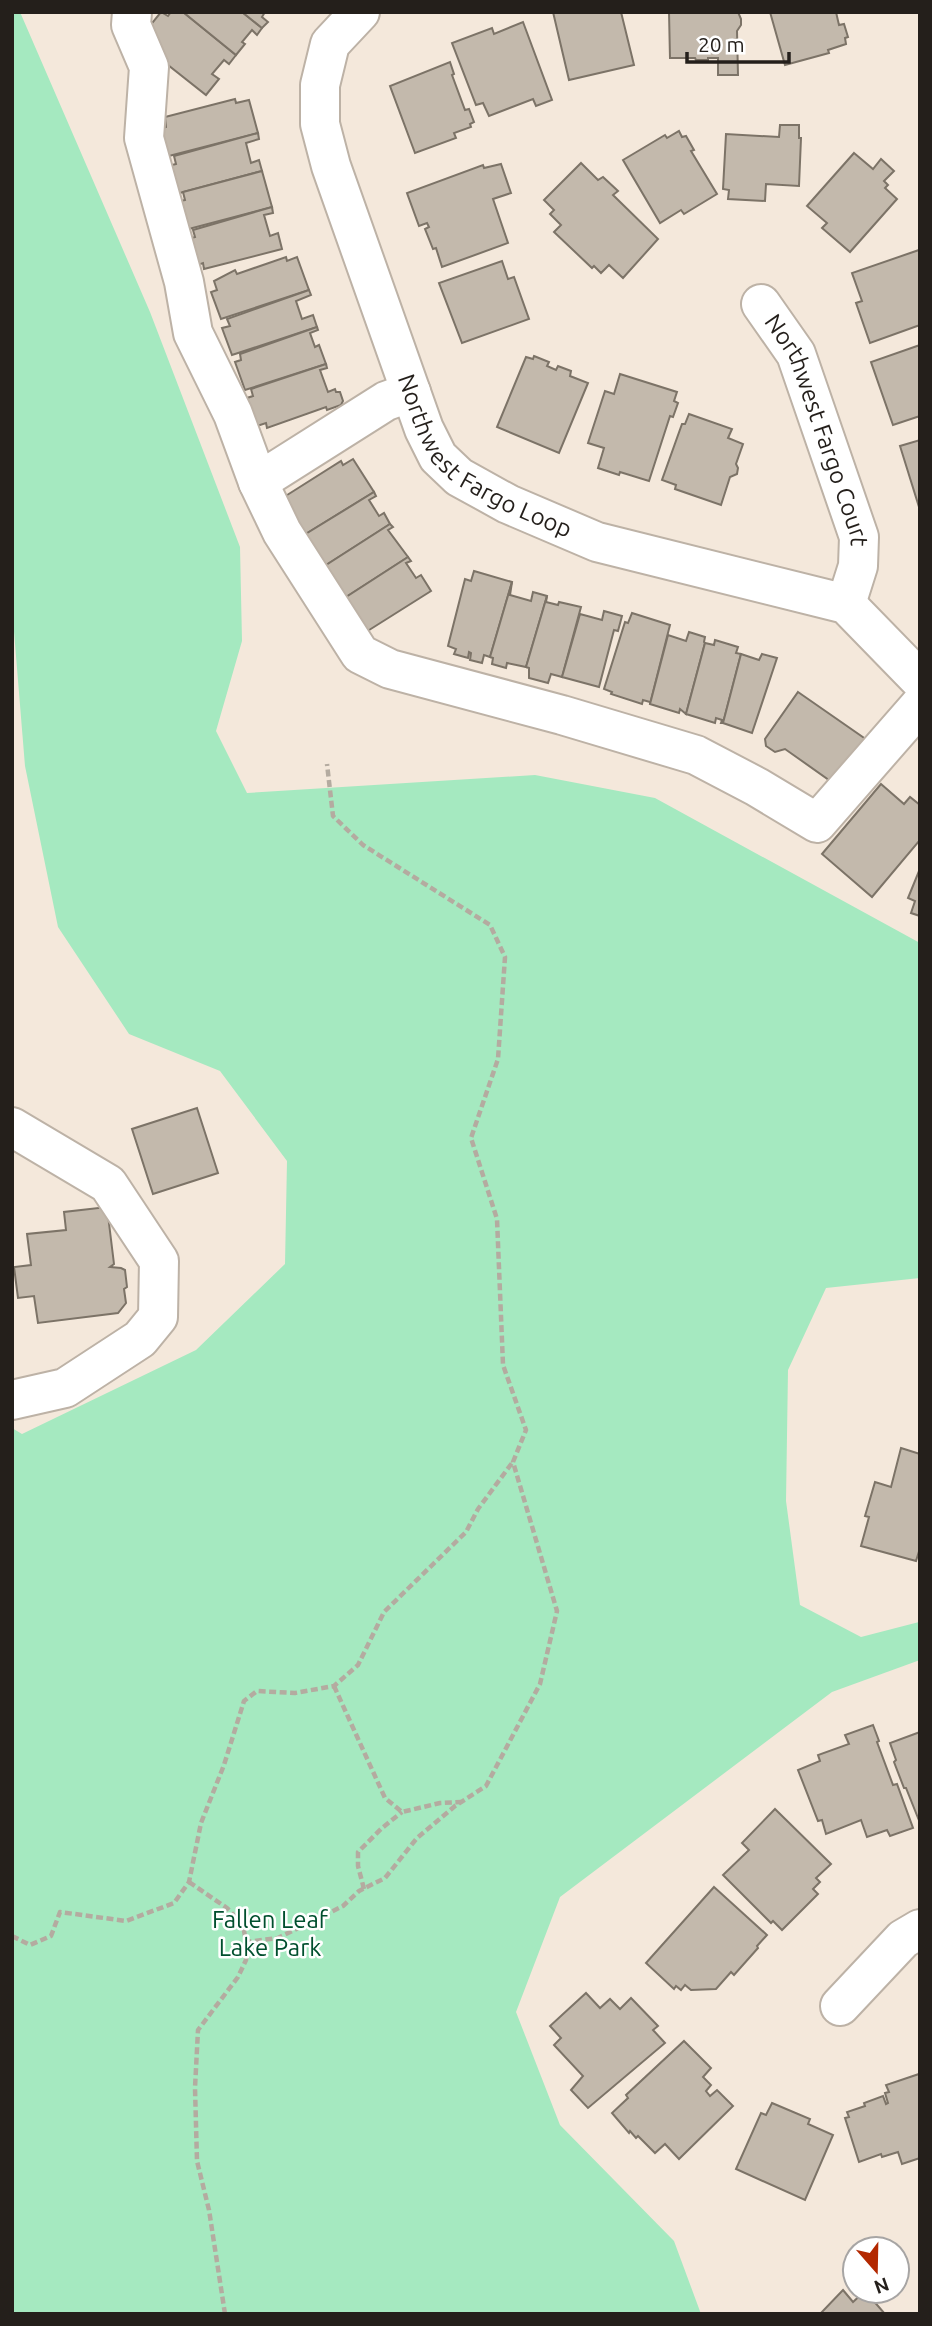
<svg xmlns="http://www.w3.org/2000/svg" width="932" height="2326" viewBox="0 0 932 2326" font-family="Ubuntu,sans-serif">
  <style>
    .green { fill: #a5e9c0 }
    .building { fill: #c3b9ac; stroke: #7c7367; stroke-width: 2 }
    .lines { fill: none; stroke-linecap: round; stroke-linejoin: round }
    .minor-casing { stroke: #bdb2a6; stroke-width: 42 }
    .path { stroke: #b4aba0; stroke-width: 4.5; stroke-dasharray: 7 3.5; stroke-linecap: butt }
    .minor { stroke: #fff; stroke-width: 38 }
    .labels { text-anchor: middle; stroke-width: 5; stroke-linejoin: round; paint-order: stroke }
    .street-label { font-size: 24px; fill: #241f1b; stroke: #fff }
    .park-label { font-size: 24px; fill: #004f2e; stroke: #fff }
  </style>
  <rect width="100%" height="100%" fill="#f4e8db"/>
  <!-- green -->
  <polygon class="green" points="12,12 20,12 150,312 240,547 242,641 216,731 247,793 535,775 655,798 920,943 920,1278 826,1288 788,1370 786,1501 800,1605 861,1637 919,1622 920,1660 832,1692 560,1897 516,2012 560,2125 674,2241 701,2314 12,2314 12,1428 22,1434 196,1350 285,1264 287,1161 220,1071 129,1034 58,927 25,766 12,607"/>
  <!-- building -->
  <g class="building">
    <polygon points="161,12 168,16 171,12 183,12 236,55 229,64 224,60 212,74 219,79 206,95 144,46 144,33"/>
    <polygon points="183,12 242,12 262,28 257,35 252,30 242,42 245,44 236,55"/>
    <polygon points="242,12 265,12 262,17 268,22 262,28"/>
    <polygon points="553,12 621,12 634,65 569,80"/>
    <polygon points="669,12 738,12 741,19 741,25 737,31 738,75 718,75 718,58 708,58 708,60 696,60 695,58 670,58"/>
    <polygon points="770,12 836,12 839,25 844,24 848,37 845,38 846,44 828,50 829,53 785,65"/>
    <polygon points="523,22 552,100 536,106 533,99 489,116 483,103 476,105 452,43 492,28 494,34"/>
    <polygon points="450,62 454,74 452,75 465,110 469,109 474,122 470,124 471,127 454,133 456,138 415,153 390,86"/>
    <polygon points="235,99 236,103 249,100 258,133 165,157 158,129 166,127 165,117"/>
    <polygon points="780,125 799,125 799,138 801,138 799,186 766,184 765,201 728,199 729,190 723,189 726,134 779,137"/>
    <polygon points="679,131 682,137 686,136 694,150 691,151 717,194 684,214 681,210 660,223 623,160 665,135 667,138"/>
    <polygon points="258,133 259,139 246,143 251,163 259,160 262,171 176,194 168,166 176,164 174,156"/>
    <polygon points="854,153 873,169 881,159 894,171 884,181 888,185 885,188 897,199 850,252 822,228 827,223 807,206"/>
    <polygon points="581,163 598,180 603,177 618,191 613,195 658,239 623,278 609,265 601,273 594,266 592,268 554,232 561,225 550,214 554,210 544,200"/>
    <polygon points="501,164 511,193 493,199 508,243 442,267 436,248 433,249 425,229 429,227 427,223 419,226 407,193 483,165 484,168"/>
    <polygon points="262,171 272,207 185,230 177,202 185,200 183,192"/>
    <polygon points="272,207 273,213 264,215 270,236 278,233 282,249 204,269 203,263 195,266 188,239 195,237 193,230"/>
    <polygon points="919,250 920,325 870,343 856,303 862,301 852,273"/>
    <polygon points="286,257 287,261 297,257 309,290 221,319 211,292 217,290 214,281 235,270 237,274"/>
    <polygon points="502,261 508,279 514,277 529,319 462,343 439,283"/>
    <polygon points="309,290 311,295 296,301 302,319 313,315 317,327 232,355 222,328 230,326 227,319"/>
    <polygon points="317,327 318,330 310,333 315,347 319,345 326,364 245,390 235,362 241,360 240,354"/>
    <polygon points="920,345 920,416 893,425 871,362"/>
    <polygon points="534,356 549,362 547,366 556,370 558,366 571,371 570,376 588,383 559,453 497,427 526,357 533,359"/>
    <polygon points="326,364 327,368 320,370 328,392 335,389 336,392 340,392 343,401 341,405 327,410 326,407 267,428 266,423 257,426 247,398 253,396 251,389"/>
    <polygon points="620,374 677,392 674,401 678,403 673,417 670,416 649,481 620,472 619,475 598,468 604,448 588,443 605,391 614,394"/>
    <polygon points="689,414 732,429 728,438 743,444 736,464 738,468 737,474 730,477 721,505 675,489 676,485 662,480 682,424 685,424"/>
    <polygon points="920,440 920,507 919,507 900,446"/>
    <polygon points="353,459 374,492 304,535 284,497 341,461 343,465"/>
    <polygon points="374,492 376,496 369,500 379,516 384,513 390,524 323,567 304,535"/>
    <polygon points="390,524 393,527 388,530 408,557 343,599 323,567"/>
    <polygon points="408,557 411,561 406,563 416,578 421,575 431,591 366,632 343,599"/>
    <polygon points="474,571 512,582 490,657 484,655 482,663 470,660 471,653 469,652 468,658 454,654 456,649 448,646 465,579 471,581"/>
    <polygon points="512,582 510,595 531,601 533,592 547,596 526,667 507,663 506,668 492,664 493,658 490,657"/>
    <polygon points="547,596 546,602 558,605 559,602 581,607 562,677 551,674 548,683 529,678 529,668 526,667"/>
    <polygon points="604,611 622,616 618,631 614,630 599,687 562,677 580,614 602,620"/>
    <polygon points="632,613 670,625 650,704 650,702 643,700 642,704 611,694 612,692 604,689 625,622 628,623"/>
    <polygon points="689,632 705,637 704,642 705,643 686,714 680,709 679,713 650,704 668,635 686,641"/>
    <polygon points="715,640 738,647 736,653 741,654 723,723 721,723 722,720 716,718 715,723 686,714 705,643 714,645"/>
    <polygon points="741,654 759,660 762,654 777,658 752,733 723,723"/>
    <polygon points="798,692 867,740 836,785 785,749 775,752 766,746 765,739"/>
    <polygon points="881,784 904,804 910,797 920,805 920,840 872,897 822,854"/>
    <polygon points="919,871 920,871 920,916 911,913 915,901 908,898"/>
    <polygon points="197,1108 218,1173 153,1194 132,1129"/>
    <polygon points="107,1207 114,1264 110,1267 121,1268 125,1270 127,1287 124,1289 126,1303 118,1313 38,1323 34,1296 18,1298 14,1267 31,1265 27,1234 66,1230 64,1212"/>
    <polygon points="901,1448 920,1454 920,1548 916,1561 861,1546 869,1517 865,1516 875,1482 891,1487"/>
    <polygon points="873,1725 879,1741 877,1742 893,1785 897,1784 913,1828 890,1836 887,1830 867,1837 861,1820 826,1834 822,1820 818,1821 798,1770 820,1761 818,1755 849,1744 845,1735"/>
    <polygon points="920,1732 920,1823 906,1788 904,1788 894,1762 896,1760 890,1743"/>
    <polygon points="775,1809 831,1864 816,1878 820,1882 813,1889 818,1894 782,1930 773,1921 771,1923 723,1875 749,1850 742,1843"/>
    <polygon points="714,1887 767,1935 757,1946 758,1948 734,1975 731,1972 716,1989 691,1990 685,1985 681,1990 676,1986 674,1989 646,1963"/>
    <polygon points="586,1993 600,2008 610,1999 620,2009 631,1998 658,2026 653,2030 665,2043 588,2108 571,2090 583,2076 554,2045 561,2038 550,2026"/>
    <polygon points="684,2041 711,2068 703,2077 711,2085 706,2091 710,2096 717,2090 733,2106 679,2159 665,2144 655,2153 638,2136 636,2138 630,2131 629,2133 612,2113 628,2098 626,2095"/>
    <polygon points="919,2074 920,2158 902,2164 898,2152 882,2157 881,2154 859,2162 845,2118 849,2117 847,2112 865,2106 864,2103 883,2096 886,2104 888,2103 885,2093 889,2092 886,2085"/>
    <polygon points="772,2103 810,2119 808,2124 833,2135 805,2200 736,2169 761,2113 766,2115"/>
    <polygon points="843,2290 853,2302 865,2291 885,2314 820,2314"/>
  </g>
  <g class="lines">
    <defs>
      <g id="minor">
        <polyline points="132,12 131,25 149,67 144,138 184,282 193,333 233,414 258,482 282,532 360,654 390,669 562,715 696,755 757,787 817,823 920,705"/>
        <path id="s1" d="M360 12 330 44 320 85V124L331 166 424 429 438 457 459 477 508 504 597 542 846 604 920 680"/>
        <path id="s2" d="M761 304 796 354 859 537 858 566 846 604"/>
        <polyline points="258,482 386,401 411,392"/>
        <polyline points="12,1127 108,1184 159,1261 158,1317 140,1339 65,1388 12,1400"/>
        <polyline points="840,2006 903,1939 920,1929"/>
      </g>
    </defs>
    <!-- minor casing -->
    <use href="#minor" class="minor-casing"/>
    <!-- path -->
    <g class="path">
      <polyline points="334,1686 385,1798 402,1812 440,1803 461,1802"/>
      <polyline points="189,1882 227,1908 243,1925 246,1942"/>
      <polyline points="364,1889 358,1866 358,1852 382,1828 402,1812"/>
      <polyline points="12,1936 30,1945 51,1936 60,1912 126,1921 174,1903 189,1882 201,1823 224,1765 244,1701 257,1691 295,1693 334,1686 358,1665 384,1612 466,1532 478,1509 512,1463"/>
      <polyline points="225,2314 209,2210 197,2161 195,2088 198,2030 238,1977 246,1960 246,1942 278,1938 343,1906 359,1891 385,1878 417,1838 455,1806 486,1786 540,1684 557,1611 513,1462 526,1430 503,1365 497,1219 471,1138 498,1059 505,957 490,925 363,845 333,816 327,764"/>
    </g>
    <!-- minor -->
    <use href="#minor" class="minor"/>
  </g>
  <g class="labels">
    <!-- street labels -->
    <g class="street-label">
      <text dy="8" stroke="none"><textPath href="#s2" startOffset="140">Northwest Fargo Court</textPath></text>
      <text dy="8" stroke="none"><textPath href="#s1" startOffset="511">Northwest Fargo Loop</textPath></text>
    </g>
    <!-- park labels -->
    <g class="park-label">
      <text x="270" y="1928">Fallen Leaf<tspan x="270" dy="28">Lake Park</tspan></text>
    </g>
  </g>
  <!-- border -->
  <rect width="932" height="2326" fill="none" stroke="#241f1b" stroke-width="28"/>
  <!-- north arrow -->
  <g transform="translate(876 2270) rotate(160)"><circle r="33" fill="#ffffff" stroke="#a7a5a4" stroke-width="2"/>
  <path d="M0-5L12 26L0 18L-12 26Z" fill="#b32800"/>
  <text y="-10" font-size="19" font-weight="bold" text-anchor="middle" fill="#241f1b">N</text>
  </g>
  <!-- scale -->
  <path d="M687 52v10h102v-10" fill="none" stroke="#241f1b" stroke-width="3.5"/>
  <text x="698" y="52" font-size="21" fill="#241f1b" stroke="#ffffff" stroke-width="5" paint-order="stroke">20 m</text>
</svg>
